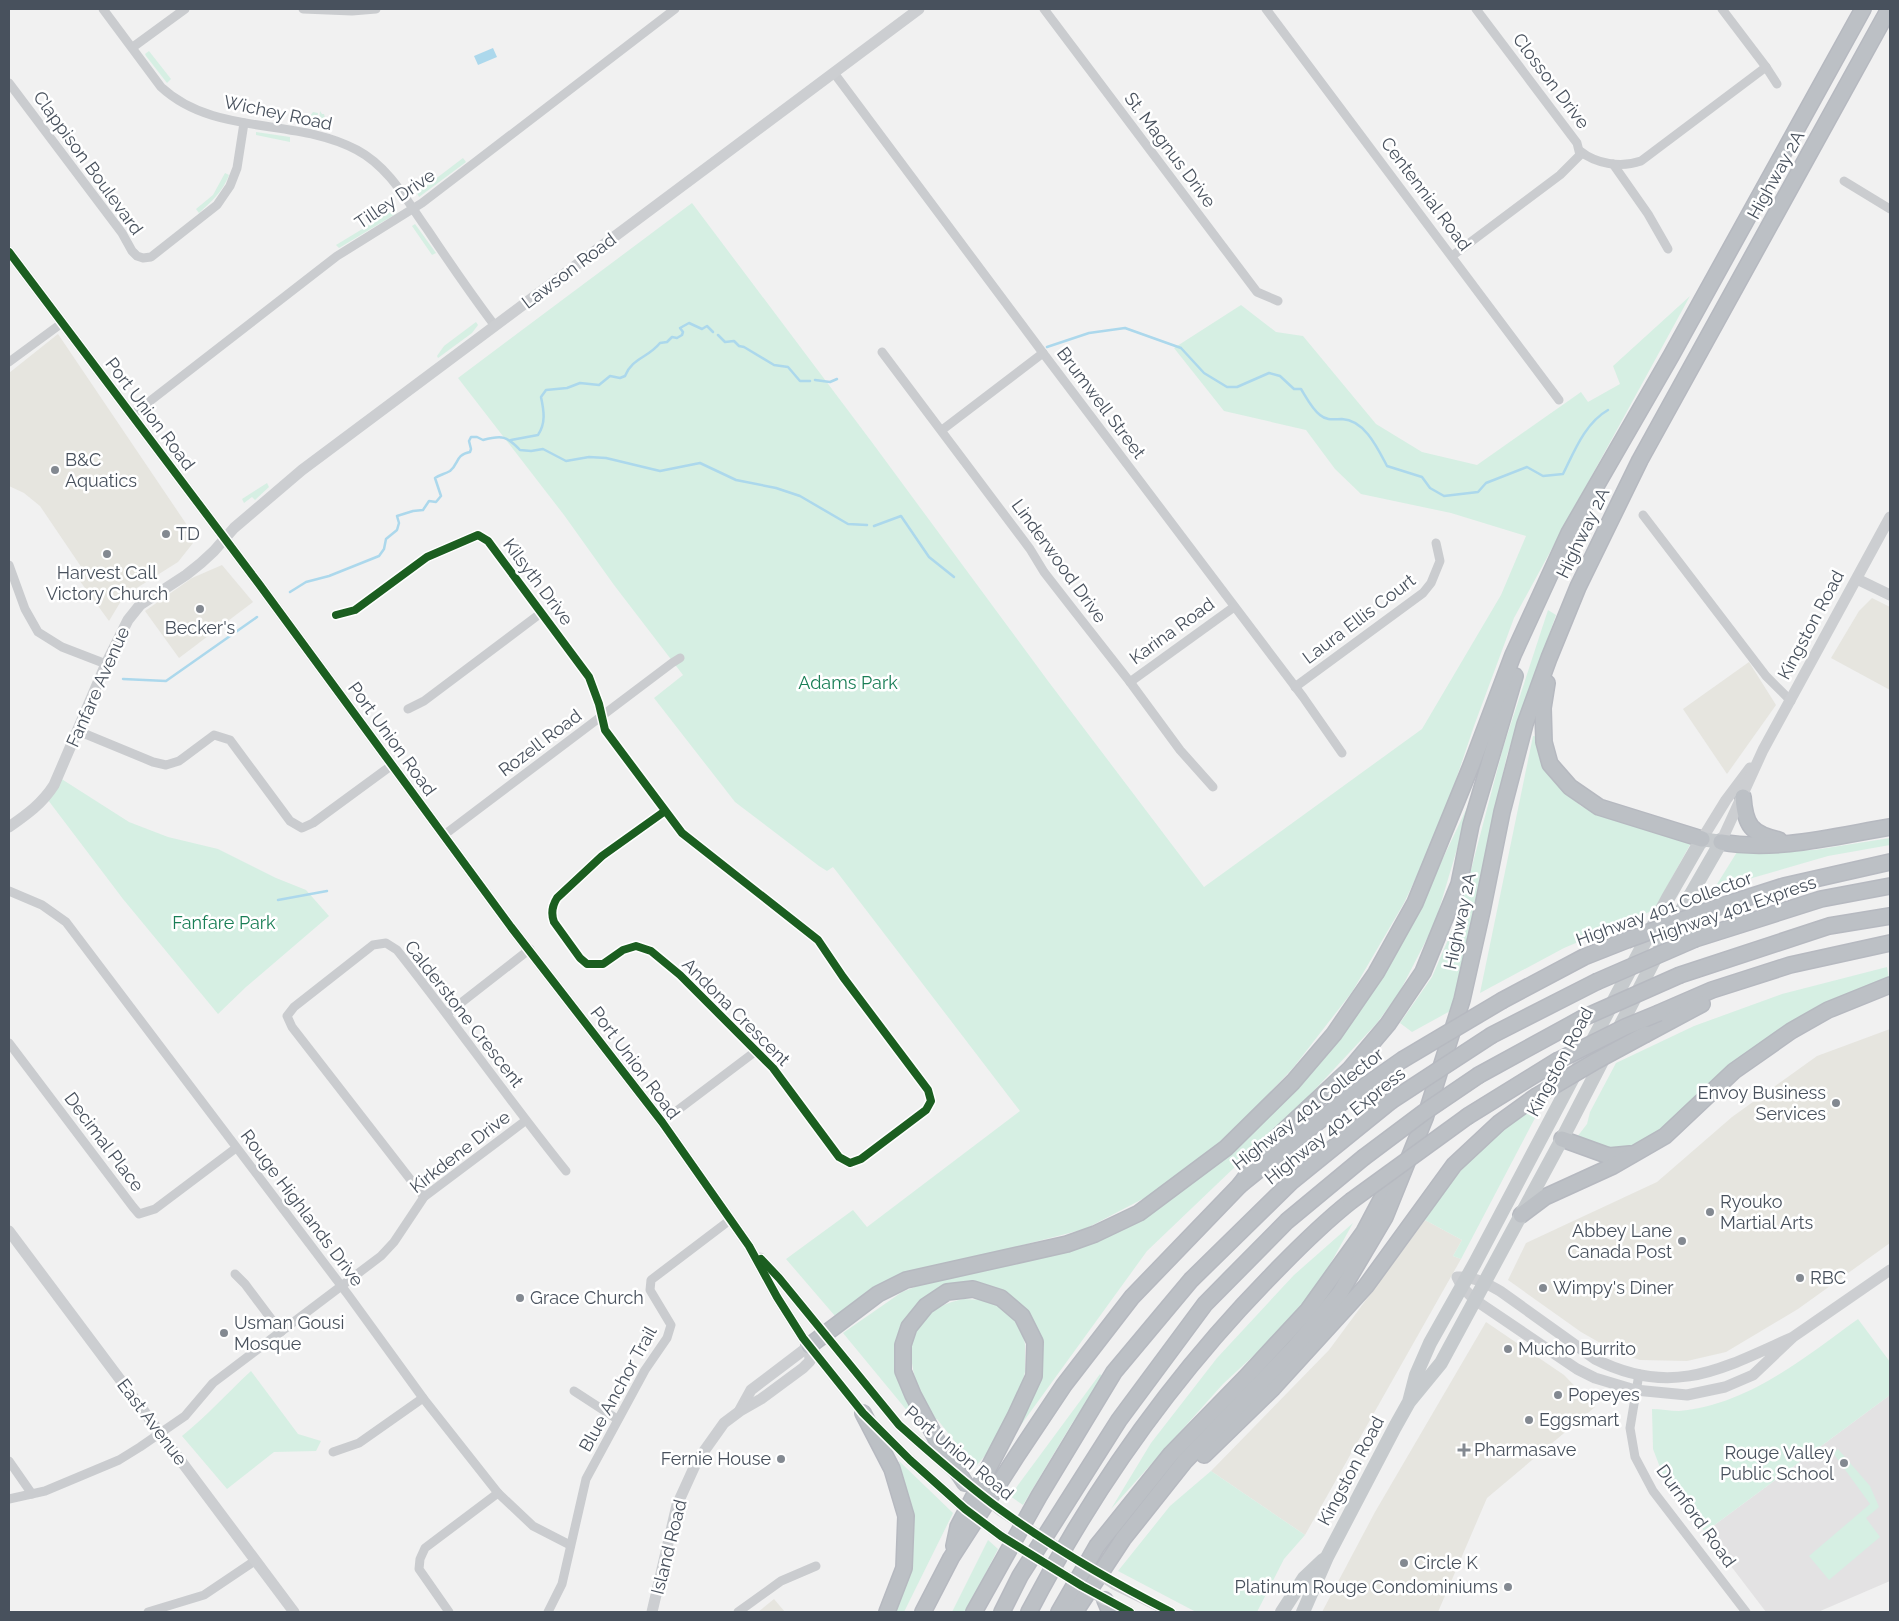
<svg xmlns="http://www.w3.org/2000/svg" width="1899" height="1621" viewBox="0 0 1899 1621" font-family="Raleway,sans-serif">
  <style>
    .commercial { fill: #e6e5df }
    .education { fill: #e3e2e3 }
    .green { fill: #d6efe3 }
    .water { fill: #acd8ec }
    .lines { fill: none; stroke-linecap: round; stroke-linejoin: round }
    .stream { stroke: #acd8ec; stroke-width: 2.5 }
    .highway-casing { stroke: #b6b9c0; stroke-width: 18 }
    .street { stroke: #cacccf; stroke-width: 9 }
    .secondary { stroke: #ccced1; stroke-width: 11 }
    .primary { stroke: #c6cacd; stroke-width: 14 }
    .highway { stroke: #bcc0c5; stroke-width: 15 }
    .highway-bridge-casing { stroke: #b6b9c0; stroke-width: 18; stroke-linecap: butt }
    .secondary-bridge { stroke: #ccced1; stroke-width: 11 }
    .highway-bridge { stroke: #bcc0c5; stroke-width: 15 }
    .cycleway-casing { stroke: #fff; stroke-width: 11 }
    .cycleway { stroke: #1b5e20; stroke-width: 8 }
    .poi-dot { fill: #838991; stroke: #fff; stroke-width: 2 }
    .labels { text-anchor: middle; stroke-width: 5; stroke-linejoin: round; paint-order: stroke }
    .street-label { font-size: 18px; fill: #48515d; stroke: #fff }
    .poi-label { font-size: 18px; fill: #48515d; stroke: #fff; text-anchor: start }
    .park-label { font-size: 18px; fill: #197e56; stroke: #fff }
  </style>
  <rect width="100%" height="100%" fill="#f1f1f1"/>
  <!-- commercial -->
  <g class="commercial">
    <polygon points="58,334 193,534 193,543 178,562 124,596 109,621 77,577 84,571 40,506 24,493 9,486 9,373"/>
    <polygon points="222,565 253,602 179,658 145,611 192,578"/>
    <polygon points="1872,598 1890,607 1890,690 1831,658 1859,611"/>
    <polygon points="1749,662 1776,705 1727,774 1683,709"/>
    <polygon points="1890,1029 1890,1243 1798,1309 1726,1352 1687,1361 1640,1360 1616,1352 1581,1332 1508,1280 1526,1243 1657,1182 1732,1117 1817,1056"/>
    <polygon points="1425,1220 1462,1240 1453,1256 1461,1259 1305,1535 1211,1471 1329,1350"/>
    <polygon points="1486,1322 1564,1375 1595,1407 1487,1498 1438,1612 1322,1612 1375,1512"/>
    <polygon points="774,1599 785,1612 758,1612"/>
  </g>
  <!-- education -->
  <polygon class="education" points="1890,1395 1890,1581 1818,1612 1766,1612 1705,1532"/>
  <!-- green -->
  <g class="green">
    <polygon points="149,51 171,79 167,83 146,56 145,54"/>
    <polygon points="320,111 322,114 324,114 325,118 330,118 328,125 306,121 311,118 310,116 313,112 318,113 317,120 319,121"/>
    <polygon points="256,132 290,137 290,142 256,135"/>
    <polygon points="463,158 466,162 419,197 417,193"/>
    <path d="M225 173 229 175C223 191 212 201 199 213L196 209 213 195Z"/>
    <polygon points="692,203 871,441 1048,681 1204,887 1422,729 1501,595 1526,536 1451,513 1361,494 1335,469 1306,430 1224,411 1174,348 1241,305 1276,332 1303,336 1376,424 1422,452 1477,465 1581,392 1588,402 1620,384 1613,366 1690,296 1514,618 1474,726 1440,827 1404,903 1352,992 1293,1068 1220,1145 1156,1192 1085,1229 909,1274 835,1316 786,1259 853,1210 867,1227 1020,1111 837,872 833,867 827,871 819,866 735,802 654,698 683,675 614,585 564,515 458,378"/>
    <polygon points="397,208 397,212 394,215 339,248 336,245"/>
    <polygon points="415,224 436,253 432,255 412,226"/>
    <polygon points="476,322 478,325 472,333 438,358 437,356 444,346"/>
    <polygon points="267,483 269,487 255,500 252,497 244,503 242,499"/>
    <polygon points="1548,610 1556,615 1507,755 1452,1010 1412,1032 1400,1023 1432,977 1460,912 1503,748"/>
    <polygon points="1533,736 1539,737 1547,767 1558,786 1581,806 1691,843 1654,910 1564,948 1480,993"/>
    <polygon points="60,778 129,822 168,837 218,849 276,878 306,890 329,916 246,987 218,1014 123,899 48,800"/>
    <polygon points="1473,795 1435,923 1399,993 1377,1023 1307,1098 1147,1251 1018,1429 1033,1392 1030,1318 1013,1298 982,1284 945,1286 902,1328 922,1425 909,1413 843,1333 902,1292 930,1281 1142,1218 1224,1160 1306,1077 1365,1004 1418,911"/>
    <polygon points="1890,838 1890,845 1828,856 1714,889 1737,852 1814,850"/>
    <polygon points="1887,967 1889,979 1819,1009 1662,1131 1622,1152 1598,1149 1577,1137 1587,1124 1590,1112 1616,1063 1694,1026 1782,994"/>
    <path d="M1545 1099 1461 1259 1453 1256 1462 1240 1425 1220C1439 1200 1453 1179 1469 1161 1491 1137 1519 1118 1545 1099Z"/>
    <polygon points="1353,1223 1318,1286 1278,1333 1223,1384 1111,1509 1151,1443 1217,1358 1294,1275"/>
    <path d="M963 1299 985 1300 1001 1306 1020 1324 1025 1344V1372L1021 1388 991 1449 975 1467 937 1419 934 1420C913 1383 893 1333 940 1307 947 1303 955 1301 963 1299Z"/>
    <path d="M1858 1319 1890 1362V1395L1705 1532 1666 1483 1653 1449 1652 1409C1661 1409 1670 1411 1679 1411 1748 1405 1804 1358 1858 1319Z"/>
    <path d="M251 1371 298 1434 321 1441 316 1451 274 1452 227 1489 182 1436C207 1416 227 1393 251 1371Z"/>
    <polygon points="1100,1374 1103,1377 1071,1425 1023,1505 1010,1496"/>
    <polygon points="1838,1449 1870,1486 1879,1507 1866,1518 1880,1537 1829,1580 1809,1556 1870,1504 1833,1453"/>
    <polygon points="899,1461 953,1513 904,1612 894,1612 911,1513"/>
    <polygon points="1211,1471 1305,1535 1284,1559 1257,1612 1196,1612 1118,1571 1170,1506"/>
    <polygon points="988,1540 998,1549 966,1612 952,1612"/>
  </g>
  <!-- water -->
  <polygon class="water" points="493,48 497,57 478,65 474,56"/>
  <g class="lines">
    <!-- stream -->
    <g class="stream">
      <polyline points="718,335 725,342 734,341 739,346 744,347 774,365 788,367 800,381 810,381"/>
      <path d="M1047 347 1089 333 1125 328 1181 348 1204 373 1227 387H1237L1269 373 1280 376 1294 389H1301C1306 397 1312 409 1320 415 1327 421 1334 419 1342 419 1365 420 1378 449 1387 466L1422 477 1430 488 1444 496 1478 492 1486 483 1527 467 1543 476 1563 474C1574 452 1585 423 1608 410"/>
      <polyline points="815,380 830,382 837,379"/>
      <path d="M511 440 538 435C546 423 544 411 541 397L546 390 567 388 580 383 599 385 610 376 620 378 625 376C632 358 648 358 660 343L667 342 672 337 677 338 682 335 683 332 680 328 689 323 702 329 707 326 713 332"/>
      <polyline points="874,526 901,516 929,557 954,577"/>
      <path d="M290 592 306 582 329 576 379 556 384 549 386 539 397 530 399 523 397 516 413 511 423 510 429 501 436 502 441 496 435 478C439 475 445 474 450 471 459 464 455 455 470 452L471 449 469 441 471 437H477L483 440C502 435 507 436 520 450L531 451 543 449 566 461 589 457 606 458 660 471 700 463 736 480 776 488 800 496 848 524 867 525"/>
      <polyline points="123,679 166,681 257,617"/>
      <polyline points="278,900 327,891"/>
    </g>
    <defs>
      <g id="highway">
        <polyline points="1547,683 1543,708 1544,742 1550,764 1570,787 1599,807 1702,839"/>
        <path d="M1743 797C1745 825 1751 834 1779 840"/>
        <path d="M1721 842C1776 852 1836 836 1890 827"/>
        <polyline points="1712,909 1784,886 1890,862"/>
        <polyline points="1695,939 1821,899 1890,886"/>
        <polyline points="1680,975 1829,926 1890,916"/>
        <polyline points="1503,1000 1584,957 1627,940"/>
        <polyline points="1659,1013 1712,990 1790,965 1890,943"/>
        <polyline points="1646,1034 1702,1004"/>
        <polyline points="1492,1035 1596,982"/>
        <polyline points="1479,1075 1583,1018"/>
        <polyline points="1468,1116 1557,1061"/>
        <polyline points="1562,1139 1609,1156 1630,1154"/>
        <polyline points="1240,1185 1273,1141 1350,1069 1388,1024 1423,972 1459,884 1471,825 1515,676"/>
        <polyline points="1521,1215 1545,1197 1613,1166 1665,1136 1734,1071 1791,1031 1828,1010 1890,985"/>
        <polyline points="809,1346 878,1294 906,1280 1067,1244 1095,1234 1139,1213 1226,1148 1293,1082 1334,1034 1376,973 1415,903 1471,766 1513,655 1569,533 1671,356 1863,9"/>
        <polyline points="863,1413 892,1469 906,1516 904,1568 887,1612"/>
        <polyline points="1204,1455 1273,1388 1366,1286 1454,1165 1499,1123 1535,1097"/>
        <polyline points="954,1546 958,1527 1015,1417 1034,1376 1035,1342 1022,1316 1001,1298 973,1289 947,1292 926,1306 909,1327 903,1345 903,1371 913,1395 939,1444 965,1483"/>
        <polyline points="1105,1600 1110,1612"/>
        <polyline points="923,1612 951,1558 1016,1457 1064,1385 1132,1297 1240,1185 1345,1100 1402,1060"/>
        <polyline points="974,1612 1039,1496 1114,1372 1191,1280 1291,1182 1391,1101"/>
        <polyline points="1002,1612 1020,1576 1119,1420 1205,1304 1287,1221 1363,1158"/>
        <path d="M1029 1612C1093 1489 1174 1375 1271 1276 1297 1249 1322 1224 1351 1201"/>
        <polyline points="1059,1612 1097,1546 1171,1454 1245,1378 1308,1310 1364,1232 1393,1177"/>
        <polyline points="1075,1612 1123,1539 1185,1461 1294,1348 1340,1293 1385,1217 1425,1118 1462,1000 1482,911 1502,812 1525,724 1549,658 1578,587 1640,460 1889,9"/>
      </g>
    </defs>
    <!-- highway casing -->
    <use href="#highway" class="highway-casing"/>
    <!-- street -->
    <g class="street">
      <path d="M103 9 161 87C215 137 296 117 357 150 389 167 407 201 427 229 449 262 471 294 495 326"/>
      <polyline points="303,9 352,11 376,9"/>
      <polyline points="1044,9 1257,292 1278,301"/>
      <polyline points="1266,9 1559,400"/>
      <polyline points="1722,9 1766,67 1777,84"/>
      <polyline points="133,47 185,9"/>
      <polyline points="834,73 1043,353 1303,697 1342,753"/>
      <polyline points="9,83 122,233 132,251 137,256 143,258 151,257 217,205 230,186 237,168 244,123"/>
      <path d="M1580 151C1596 164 1621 168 1641 161L1766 67"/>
      <polyline points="1613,164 1648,214 1668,249"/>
      <polyline points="1844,181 1890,209"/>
      <polyline points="1452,256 1560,175 1580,155 1577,143 1476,9"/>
      <polyline points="882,352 1030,549 1044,572 1072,608 1130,682 1180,750 1213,787"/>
      <polyline points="9,362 62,323"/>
      <polyline points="132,415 337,256 422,203 675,9"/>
      <polyline points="942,430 1043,353"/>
      <polyline points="1643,515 1766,676 1791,701"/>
      <polyline points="9,565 25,609 38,632 62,647 106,664"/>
      <path d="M336 615 355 610 427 557 478 535 488 541 589 677 599 704 605 730 682 833 818 940 843 977 928 1090 931 1101 926 1110 861 1159 850 1163 839 1157 773 1068 680 975 651 951 636 946 623 950 603 964H587L580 958 554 922C551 914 552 906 557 898L602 856 665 811"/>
      <polyline points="1130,682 1234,607"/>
      <polyline points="1295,687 1423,593 1431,583 1440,561 1436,543"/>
      <polyline points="408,709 424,701 541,613"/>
      <polyline points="78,731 153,762 166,765 179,761 214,735 230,740 290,821 302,828 313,823 392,765"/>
      <polyline points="444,835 672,663 680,658"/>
      <polyline points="9,891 42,905 66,922 349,1296 423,1398 498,1493 533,1526 570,1545"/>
      <polyline points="448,1013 530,949"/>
      <polyline points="9,1043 133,1207 139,1214 155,1209 236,1148"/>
      <polyline points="662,1122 756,1051"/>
      <path d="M424 1197 292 1027 287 1016 294 1007 373 945 386 943 397 950C455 1023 508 1099 566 1171"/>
      <polyline points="235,1274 245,1284 281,1332"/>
      <polyline points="1639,1374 1630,1428 1635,1457 1653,1491 1746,1612"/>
      <polyline points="574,1391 617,1419"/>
      <polyline points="333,1452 359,1443 423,1398"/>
      <polyline points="9,1461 32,1494"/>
      <polyline points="9,1499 45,1491 119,1460 140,1447 185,1416 213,1383 381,1256 394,1242 424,1197 525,1121"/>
      <polyline points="148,1612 204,1595 256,1560"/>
      <polyline points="449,1612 419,1569 420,1559 425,1548 498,1493"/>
      <polyline points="548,1612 562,1584 586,1479 645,1370 667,1338 671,1325 650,1290 651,1280 730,1220"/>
      <polyline points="738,1612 781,1581 816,1566"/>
    </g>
    <!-- secondary -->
    <g class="secondary">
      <polyline points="9,252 259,584 511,927 662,1122 749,1246 777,1297 803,1338 863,1413 910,1460"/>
      <polyline points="1857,579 1890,595"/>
      <path d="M9 827C26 815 42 804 54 785L106 664 128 620 140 605 186 575 201 563 214 551 234 528 302 470 919 9"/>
      <polyline points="1702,839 1726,800 1750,768"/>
      <polyline points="1721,842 1763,750 1890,517"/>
      <polyline points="9,1231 294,1612"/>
      <polyline points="760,1258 779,1278 899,1425 953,1472"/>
      <path d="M1793 1337C1722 1369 1672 1398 1595 1359L1500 1291C1486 1283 1473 1276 1457 1277L1462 1287 1475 1300 1577 1369 1595 1378 1635 1390 1687 1395 1725 1387 1753 1375 1793 1337 1890 1270"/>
      <polyline points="740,1410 751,1390 809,1346"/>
      <polyline points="1114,1584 1171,1612"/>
      <polyline points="1105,1600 1130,1612"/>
      <polyline points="652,1612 677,1505 697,1461 724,1423 740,1411 761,1399 803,1368 810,1361 809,1346"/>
    </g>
    <!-- primary -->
    <g class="primary">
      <polyline points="1282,1612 1304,1578 1323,1560"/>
      <polyline points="1303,1612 1327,1557 1395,1427 1409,1402 1441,1363 1562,1139 1664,941 1721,842 1702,839 1668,898 1475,1263 1430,1343 1416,1375 1409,1402"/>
    </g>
    <!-- highway -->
    <use href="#highway" class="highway"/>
    <defs>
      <g id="highway-bridge">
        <polyline points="1627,940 1712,909"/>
        <polyline points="1596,982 1695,939"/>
        <polyline points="1583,1018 1680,975"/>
        <polyline points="1402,1060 1503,1000"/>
        <polyline points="1557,1061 1625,1027 1659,1013"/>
        <polyline points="1535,1097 1596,1061 1646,1034"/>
        <polyline points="1391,1101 1492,1035"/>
        <polyline points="1363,1158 1423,1113 1479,1075"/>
        <polyline points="1351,1201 1468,1116"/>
      </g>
    </defs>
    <!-- highway-bridge casing -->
    <use href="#highway-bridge" class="highway-bridge-casing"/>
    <!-- secondary-bridge -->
    <g class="secondary-bridge">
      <polyline points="910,1460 965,1509 1001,1536 1105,1600"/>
      <polyline points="965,1483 1001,1511 1114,1584"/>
    </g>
    <!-- highway-bridge -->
    <use href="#highway-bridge" class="highway-bridge"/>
    <defs>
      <g id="cycleway">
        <polyline points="9,252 259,584 511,927 662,1122 749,1246 777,1297 803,1338 863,1413 910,1460 965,1509 1001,1536 1082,1586 1130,1612"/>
        <path d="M336 615 355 610 427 557 478 535 488 541 589 677 599 704 605 730 682 833 818 940 843 977 928 1090 931 1101 926 1110 861 1159 850 1163 839 1157 773 1068 680 975 651 951 636 946 623 950 603 964H587L580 958 554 922C551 914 552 906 557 898L602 856 665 811"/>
        <path d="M761 1259 779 1278 899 1425C932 1454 965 1484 1001 1510 1055 1549 1112 1582 1171 1612"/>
      </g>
    </defs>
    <!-- cycleway casing -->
    <use href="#cycleway" class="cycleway-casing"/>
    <!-- cycleway -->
    <use href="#cycleway" class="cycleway"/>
  </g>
  <!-- markers -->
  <g class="poi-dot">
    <circle cx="55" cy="470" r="5"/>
    <circle cx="166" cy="534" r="5"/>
    <circle cx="107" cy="554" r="5"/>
    <circle cx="200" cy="609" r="5"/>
    <circle cx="1836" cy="1103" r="5"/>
    <circle cx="1710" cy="1212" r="5"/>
    <circle cx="1682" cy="1241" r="5"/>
    <circle cx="1800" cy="1278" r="5"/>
    <circle cx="1543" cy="1288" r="5"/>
    <circle cx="520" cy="1298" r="5"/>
    <circle cx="224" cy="1333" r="5"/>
    <circle cx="1508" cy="1349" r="5"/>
    <circle cx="1558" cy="1395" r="5"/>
    <circle cx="1529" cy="1420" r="5"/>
    <path d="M1461.5 1442.5h5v5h5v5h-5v5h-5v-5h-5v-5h5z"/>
    <circle cx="781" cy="1459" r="5"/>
    <circle cx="1844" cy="1463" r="5"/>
    <circle cx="1404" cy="1563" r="5"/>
    <circle cx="1508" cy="1587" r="5"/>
  </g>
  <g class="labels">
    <!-- street labels -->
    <g class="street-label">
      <text transform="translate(1551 81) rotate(53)" y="6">Closson Drive</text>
      <text transform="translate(278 113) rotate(12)" y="6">Wichey Road</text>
      <text transform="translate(1170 150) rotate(53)" y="6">St. Magnus Drive</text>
      <text transform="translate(88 163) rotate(54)" y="6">Clappison Boulevard</text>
      <text transform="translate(1776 175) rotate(-61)" y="6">Highway 2A</text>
      <text transform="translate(1426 194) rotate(53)" y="6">Centennial Road</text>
      <text transform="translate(395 199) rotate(-34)" y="6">Tilley Drive</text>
      <text transform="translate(569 271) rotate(-37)" y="6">Lawson Road</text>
      <text transform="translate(1101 403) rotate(53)" y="6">Brumwell Street</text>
      <text transform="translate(150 414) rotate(53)" y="6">Port Union Road</text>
      <text transform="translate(1583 533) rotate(-64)" y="6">Highway 2A</text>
      <text transform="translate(1059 561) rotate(54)" y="6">Linderwood Drive</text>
      <text transform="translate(538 582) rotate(53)" y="6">Kilsyth Drive</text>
      <text transform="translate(1359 619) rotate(-37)" y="6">Laura Ellis Court</text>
      <text transform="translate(1811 625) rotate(-62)" y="6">Kingston Road</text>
      <text transform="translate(1172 631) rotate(-36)" y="6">Karina Road</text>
      <text transform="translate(98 687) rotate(-66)" y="6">Fanfare Avenue</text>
      <text transform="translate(392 739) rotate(54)" y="6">Port Union Road</text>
      <text transform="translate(540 743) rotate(-37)" y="6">Rozell Road</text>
      <text transform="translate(1664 909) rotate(-20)" y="6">Highway 401 Collector</text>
      <text transform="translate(1733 910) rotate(-19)" y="6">Highway 401 Express</text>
      <text transform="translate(1460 921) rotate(-78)" y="6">Highway 2A</text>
      <text transform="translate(736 1012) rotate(45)" y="6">Andona Crescent</text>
      <text transform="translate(464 1014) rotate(52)" y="6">Calderstone Crescent</text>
      <text transform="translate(1560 1062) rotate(-62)" y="6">Kingston Road</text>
      <text transform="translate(635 1063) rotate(53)" y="6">Port Union Road</text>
      <text transform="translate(1308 1109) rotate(-38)" y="6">Highway 401 Collector</text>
      <text transform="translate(1335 1126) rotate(-39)" y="6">Highway 401 Express</text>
      <text transform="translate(104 1142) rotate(53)" y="6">Decimal Place</text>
      <text transform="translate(460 1152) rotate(-38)" y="6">Kirkdene Drive</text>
      <text transform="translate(302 1208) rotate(53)" y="6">Rouge Highlands Drive</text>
      <text transform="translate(618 1389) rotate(-61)" y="6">Blue Anchor Trail</text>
      <text transform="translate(152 1422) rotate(53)" y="6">East Avenue</text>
      <text transform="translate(959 1453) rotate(40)" y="6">Port Union Road</text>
      <text transform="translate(1351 1471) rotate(-62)" y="6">Kingston Road</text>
      <text transform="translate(1696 1516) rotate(54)" y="6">Durnford Road</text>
      <text transform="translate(669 1547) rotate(-76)" y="6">Island Road</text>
    </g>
    <!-- poi labels -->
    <g class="poi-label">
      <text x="65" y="466">B&amp;C<tspan x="65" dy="21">Aquatics</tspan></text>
      <text x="176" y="540">TD</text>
      <text x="107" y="579" text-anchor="middle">Harvest Call<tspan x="107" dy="21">Victory Church</tspan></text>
      <text x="200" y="634" text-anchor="middle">Becker's</text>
      <text x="1826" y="1099" text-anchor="end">Envoy Business<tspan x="1826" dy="21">Services</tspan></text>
      <text x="1720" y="1208">Ryouko<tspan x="1720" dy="21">Martial Arts</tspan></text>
      <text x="1672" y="1237" text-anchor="end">Abbey Lane<tspan x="1672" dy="21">Canada Post</tspan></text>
      <text x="1810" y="1284">RBC</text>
      <text x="1553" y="1294">Wimpy's Diner</text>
      <text x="530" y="1304">Grace Church</text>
      <text x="234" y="1329">Usman Gousi<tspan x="234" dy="21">Mosque</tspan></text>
      <text x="1518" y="1355">Mucho Burrito</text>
      <text x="1568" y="1401">Popeyes</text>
      <text x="1539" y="1426">Eggsmart</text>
      <text x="1474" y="1456">Pharmasave</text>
      <text x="1834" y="1459" text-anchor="end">Rouge Valley<tspan x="1834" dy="21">Public School</tspan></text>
      <text x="771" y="1465" text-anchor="end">Fernie House</text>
      <text x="1414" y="1569">Circle K</text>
      <text x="1498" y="1593" text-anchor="end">Platinum Rouge Condominiums</text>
    </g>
    <!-- park labels -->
    <g class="park-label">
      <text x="848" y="689">Adams Park</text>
      <text x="224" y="929">Fanfare Park</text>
    </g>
  </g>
  <!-- border -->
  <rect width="1899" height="1621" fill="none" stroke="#48515d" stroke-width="20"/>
</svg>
